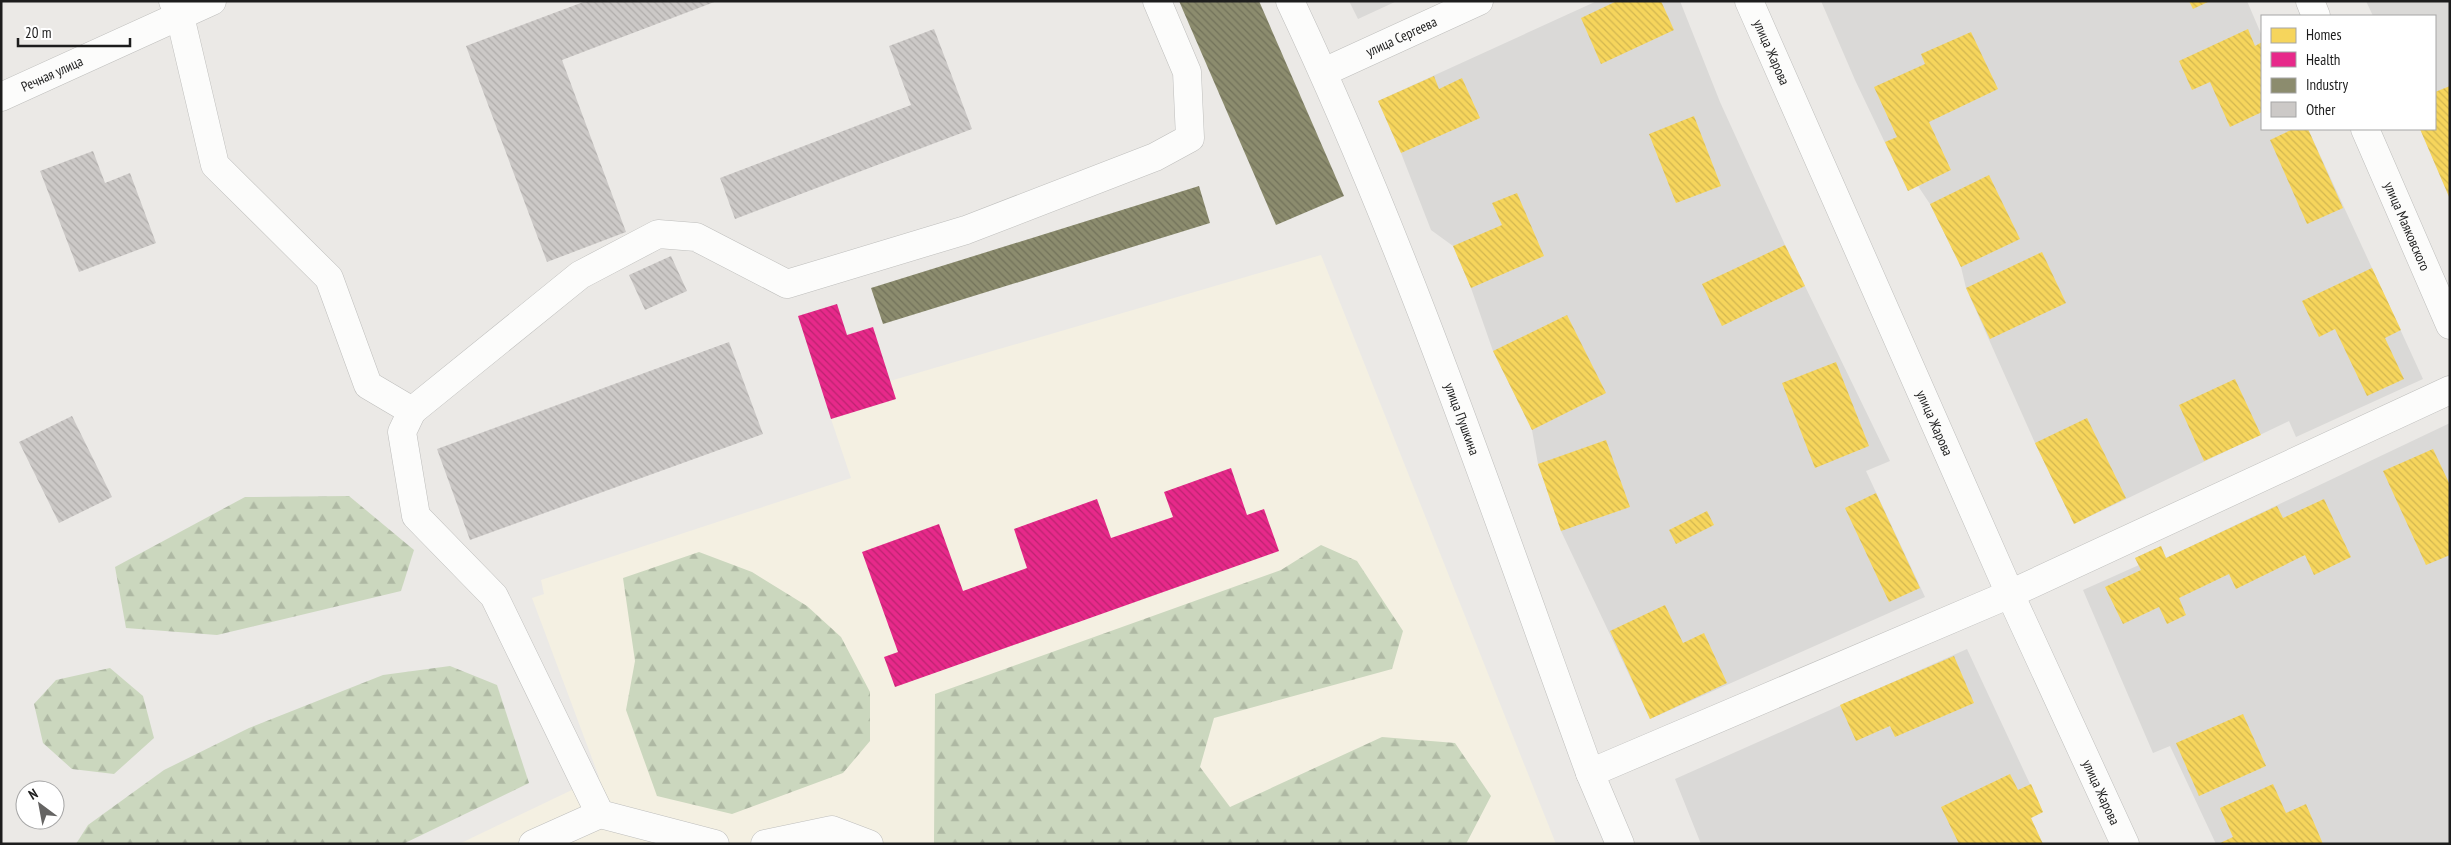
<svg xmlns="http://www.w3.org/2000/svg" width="2451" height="845" viewBox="0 0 2451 845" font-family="'PT Sans Narrow',sans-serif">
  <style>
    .residential { fill: #dad9d7 }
    .education { fill: #f4f0e2 }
    .forest { fill: url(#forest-firs) }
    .homes { fill: url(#homes-back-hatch) }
    .health { fill: url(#health-back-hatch) }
    .industry { fill: url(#industry-back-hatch) }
    .building { fill: url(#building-back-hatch) }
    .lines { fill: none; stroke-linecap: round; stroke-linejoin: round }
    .minor-casing { stroke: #bebebc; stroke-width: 29 }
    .minor { stroke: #fcfcfb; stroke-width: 28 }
    .labels { text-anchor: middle; stroke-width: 5; stroke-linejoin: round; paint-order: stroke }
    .street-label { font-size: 14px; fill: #1d1d1d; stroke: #fff }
  </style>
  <defs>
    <pattern id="forest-firs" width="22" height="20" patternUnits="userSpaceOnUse" patternTransform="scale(1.25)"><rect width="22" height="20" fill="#cbd7be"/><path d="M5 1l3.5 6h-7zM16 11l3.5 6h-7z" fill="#aeb8a3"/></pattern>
    <pattern id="homes-back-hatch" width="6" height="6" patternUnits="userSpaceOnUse" patternTransform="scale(1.25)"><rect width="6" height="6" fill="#f6d55c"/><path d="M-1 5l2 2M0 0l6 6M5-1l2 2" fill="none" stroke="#d2b650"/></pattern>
    <pattern id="health-back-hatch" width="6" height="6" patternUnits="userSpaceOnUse" patternTransform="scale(1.25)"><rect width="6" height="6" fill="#e7298a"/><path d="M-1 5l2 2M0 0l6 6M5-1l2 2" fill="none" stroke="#bb2370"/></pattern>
    <pattern id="industry-back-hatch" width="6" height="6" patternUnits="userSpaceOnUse" patternTransform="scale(1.25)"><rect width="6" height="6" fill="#8c8c6e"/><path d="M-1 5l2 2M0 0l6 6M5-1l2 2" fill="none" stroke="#72725a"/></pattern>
    <pattern id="building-back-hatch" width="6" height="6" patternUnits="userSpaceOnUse" patternTransform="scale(1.25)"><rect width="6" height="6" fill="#ccc9c7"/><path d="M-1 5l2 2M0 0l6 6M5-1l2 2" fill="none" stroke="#afacaa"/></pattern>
  </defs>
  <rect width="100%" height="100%" fill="#ebe9e6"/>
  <!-- residential -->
  <g class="residential">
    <polygon points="1349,1 1397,1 1358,19"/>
    <polygon points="1597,1 1680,1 1720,102 1785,245 1890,461 1866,471 1925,597 1650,719 1561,531 1538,464 1532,430 1493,351 1471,288 1453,246 1431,230 1401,153 1378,101"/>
    <polygon points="1821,1 2247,1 2262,36 2262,129 2308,129 2423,379 2296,437 2289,421 2074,524 2035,443 1966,288 1961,267 1930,204 1918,186 1908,191 1855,80"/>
    <polygon points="2366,1 2450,1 2450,199 2420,129 2435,129 2435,16 2373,16"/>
    <polygon points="2450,423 2450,844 2216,844 2170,746 2153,753 2083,590 2139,565 2135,558 2161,546 2166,558"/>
    <polygon points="1967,649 2043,812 2031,818 2043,844 1701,844 1675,779"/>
  </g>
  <!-- education -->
  <polygon class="education" points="1321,255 1556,844 459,844 599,777 532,598 544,594 541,580 851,478 831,419 895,399 890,381"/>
  <!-- forest -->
  <g class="forest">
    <polygon points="349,496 414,550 401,591 217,635 126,628 115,567 245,497"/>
    <polygon points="1321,545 1357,561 1403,631 1392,669 1214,718 1200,767 1230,807 1382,737 1455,743 1491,796 1466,844 934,844 935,694 1281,570"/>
    <polygon points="699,552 752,572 807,606 841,637 870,692 870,741 843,773 732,814 657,796 626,710 635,661 623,578"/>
    <polygon points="450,666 497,685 529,783 403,844 76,844 88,825 164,770 249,728 383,675"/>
    <polygon points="110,668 143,696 154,738 114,774 72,769 43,743 34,704 56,680"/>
  </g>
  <!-- homes -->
  <g class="homes">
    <polygon points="1617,1 1661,1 1674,30 1601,64 1581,18"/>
    <polygon points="2189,1 2210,1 2193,9"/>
    <polygon points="2248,29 2255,46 2262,42 2262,112 2230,127 2210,82 2192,90 2179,61"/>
    <polygon points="1971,32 1998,89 1929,122 1951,170 1908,191 1885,142 1897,137 1874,87 1925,64 1921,54"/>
    <polygon points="1434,76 1439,89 1462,78 1480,118 1401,153 1378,101"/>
    <polygon points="2450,86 2450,199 2420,129 2435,129 2435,92"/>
    <polygon points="1694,116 1721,186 1676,203 1649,134"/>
    <polygon points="2293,129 2308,129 2343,208 2307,224 2270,140"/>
    <polygon points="1989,175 2020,239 1961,267 1930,204"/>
    <polygon points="1517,193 1544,256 1471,288 1453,246 1502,225 1492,203"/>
    <polygon points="1785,245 1805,286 1722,326 1702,284"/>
    <polygon points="2042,252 2066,303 1990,339 1966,288"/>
    <polygon points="2372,268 2401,330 2385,338 2404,379 2367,396 2335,329 2319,337 2302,301"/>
    <polygon points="1567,315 1606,393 1532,430 1493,351"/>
    <polygon points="1836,362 1869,446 1815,468 1782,383"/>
    <polygon points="2235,379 2261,435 2204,461 2179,405"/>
    <polygon points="2087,418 2126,498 2074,524 2035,443"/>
    <polygon points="1606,440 1630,507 1561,531 1538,464"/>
    <polygon points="2433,449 2450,485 2450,555 2426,565 2383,471"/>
    <polygon points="1876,493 1920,588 1889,602 1845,508"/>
    <polygon points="2324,499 2351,557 2314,575 2305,555 2236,589 2229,574 2179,598 2186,615 2167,624 2159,607 2123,624 2105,587 2141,570 2135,558 2161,546 2166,558 2277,506 2283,518"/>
    <polygon points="1707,511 1714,525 1676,544 1669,530"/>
    <polygon points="1665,605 1683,643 1704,633 1727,683 1650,719 1610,631"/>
    <polygon points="1954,656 1974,703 1895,737 1890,726 1856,741 1840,705"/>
    <polygon points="2243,714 2266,766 2199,796 2176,743"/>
    <polygon points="2010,774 2018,790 2031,784 2043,812 2031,818 2043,844 1959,844 1941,807"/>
    <polygon points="2273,784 2286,813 2306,804 2323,844 2218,844 2233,837 2220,808"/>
  </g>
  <!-- health -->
  <g class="health">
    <polygon points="837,304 847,335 873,327 896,399 831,419 798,316"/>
    <polygon points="1231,468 1247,515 1264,509 1279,551 895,687 884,657 898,652 862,552 939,524 963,591 1027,568 1014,529 1097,499 1111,538 1173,517 1164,492"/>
  </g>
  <!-- industry -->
  <g class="industry">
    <polygon points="1179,1 1259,1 1344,196 1276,225"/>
    <polygon points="1199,186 1210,223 883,324 871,288"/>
  </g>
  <!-- building -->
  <g class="building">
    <polygon points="586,1 717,1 562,60 626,232 547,262 466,46"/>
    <polygon points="934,29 972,129 735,219 720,178 911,105 889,46"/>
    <polygon points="93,151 105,183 130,173 156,243 79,272 40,171"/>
    <polygon points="671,256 687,291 645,310 629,275"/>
    <polygon points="729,342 763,434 470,540 437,449"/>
    <polygon points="72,416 112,497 59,523 19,442"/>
  </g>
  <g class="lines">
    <defs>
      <g id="minor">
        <polyline points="173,1 180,16 215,165 329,278 368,385 412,411 580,275 658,234 696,237 787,284 966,230 1155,157 1190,138 1187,72 1157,1"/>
        <path id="s1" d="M1290 1C1408 251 1496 514 1590 773L1620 844"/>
        <path id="s2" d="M1749 1 2010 594 2125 844"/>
        <polyline points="2310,1 2316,16"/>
        <path id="s3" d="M1324 72 1479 1"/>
        <path id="s4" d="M1 97 212 1"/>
        <path id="s5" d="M2365 129 2450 325"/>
        <polyline points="412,411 402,432 416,516 494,596 600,814 533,844"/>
        <polyline points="1590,773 2010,594 2450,390"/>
        <polyline points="600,814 715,844"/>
        <polyline points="765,844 832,830 869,844"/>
      </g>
    </defs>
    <!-- minor casing -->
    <use href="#minor" class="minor-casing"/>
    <!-- minor -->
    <use href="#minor" class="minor"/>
  </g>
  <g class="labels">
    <!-- street labels -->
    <g class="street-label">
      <text dy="5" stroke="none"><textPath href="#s3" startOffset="85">улица Сергеева</textPath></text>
      <text dy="5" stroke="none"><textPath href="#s2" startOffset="56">улица Жарова</textPath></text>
      <text dy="5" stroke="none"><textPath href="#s4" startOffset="56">Речная улица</textPath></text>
      <text dy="5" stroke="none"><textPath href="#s5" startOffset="106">улица Маяковского</textPath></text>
      <text dy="5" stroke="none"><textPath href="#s1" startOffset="452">улица Пушкина</textPath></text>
      <text dy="5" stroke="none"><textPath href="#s2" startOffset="461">улица Жарова</textPath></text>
      <text dy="5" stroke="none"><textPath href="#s2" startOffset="866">улица Жарова</textPath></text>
    </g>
  </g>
  <!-- border -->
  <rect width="2451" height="845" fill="none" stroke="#1d1d1d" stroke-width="5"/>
  <!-- legend -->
  <rect x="2261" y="15" width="175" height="115" fill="#ffffff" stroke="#a5a5a5"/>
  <rect x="2271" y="28" width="25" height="15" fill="#f6d55c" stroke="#a5a5a5"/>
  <text x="2306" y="40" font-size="15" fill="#1d1d1d">Homes</text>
  <rect x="2271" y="52" width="25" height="15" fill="#e7298a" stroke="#a5a5a5"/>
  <text x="2306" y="65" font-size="15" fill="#1d1d1d">Health</text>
  <rect x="2271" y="78" width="25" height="15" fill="#8c8c6e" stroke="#a5a5a5"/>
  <text x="2306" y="90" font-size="15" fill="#1d1d1d">Industry</text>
  <rect x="2271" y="102" width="25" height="15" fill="#ccc9c7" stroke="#a5a5a5"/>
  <text x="2306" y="115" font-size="15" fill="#1d1d1d">Other</text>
  <!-- north arrow -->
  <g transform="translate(40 805) rotate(328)"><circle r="24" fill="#ffffff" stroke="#a5a5a5"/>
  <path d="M0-4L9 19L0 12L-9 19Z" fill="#656463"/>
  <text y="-8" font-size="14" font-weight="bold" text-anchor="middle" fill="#1d1d1d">N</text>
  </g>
  <!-- scale -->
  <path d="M18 38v8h112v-8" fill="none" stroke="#1d1d1d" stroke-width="2.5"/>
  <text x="25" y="38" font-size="15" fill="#1d1d1d" stroke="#ffffff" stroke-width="4" paint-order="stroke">20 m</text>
</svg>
